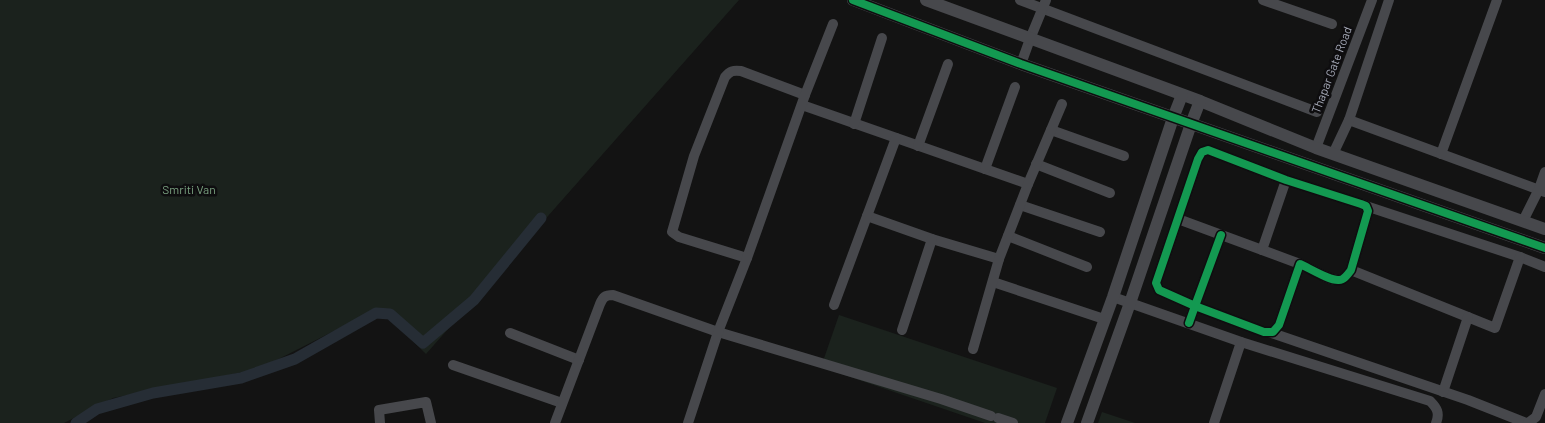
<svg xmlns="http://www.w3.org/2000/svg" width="1545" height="423" viewBox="0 0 1545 423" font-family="Barlow,sans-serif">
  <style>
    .green { fill: #1b221d }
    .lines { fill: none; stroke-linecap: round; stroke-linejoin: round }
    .canal { stroke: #262d35; stroke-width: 11 }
    .minor { stroke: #47484c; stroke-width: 10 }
    .tertiary { stroke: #47484c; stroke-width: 12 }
    .cycleway-casing { stroke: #0e0d0f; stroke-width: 11 }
    .cycleway { stroke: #139951; stroke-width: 8 }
    .labels { text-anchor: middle; stroke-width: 5; stroke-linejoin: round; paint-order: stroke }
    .street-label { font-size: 12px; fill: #a3a7b5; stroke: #0e0d0f }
    .park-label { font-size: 12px; fill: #7aa180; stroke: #0e0d0f }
  </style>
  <rect width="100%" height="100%" fill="#131313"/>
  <!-- green -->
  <g class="green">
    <polygon points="0,0 739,0 426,354 379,308 259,369 113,398 64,423 0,423"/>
    <polygon points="839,315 1057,388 1045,423 985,423 821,367"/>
    <polygon points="1102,412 1135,423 1098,423"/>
  </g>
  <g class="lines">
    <!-- canal -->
    <polyline class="canal" points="76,423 97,409 153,393 241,378 295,359 376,313 390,314 423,343 474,300 541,218"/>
    <!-- minor -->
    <g class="minor">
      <polyline points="1020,0 1317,112"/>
      <polyline points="1263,0 1332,24"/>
      <polyline points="1021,64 1030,39 1046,0"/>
      <polyline points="802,105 1028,184"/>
      <polyline points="1349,120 1545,192"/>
      <polyline points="854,124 882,38"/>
      <polyline points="1051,130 1124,156"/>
      <polyline points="918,146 948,64"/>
      <polyline points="1316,148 1372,0"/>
      <polyline points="1333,154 1349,120 1389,0"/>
      <polyline points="1441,154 1497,0"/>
      <polyline points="1036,164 1110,193"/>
      <polyline points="985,169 1015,87"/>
      <polyline points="1020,205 1100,232"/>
      <polyline points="1366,206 1520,257 1545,267"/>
      <polyline points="867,216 932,239 999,259"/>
      <polyline points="1178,219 1300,264"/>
      <polyline points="1523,221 1539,189 1545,172"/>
      <polyline points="1008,236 1087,267"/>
      <polyline points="1262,250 1286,180"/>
      <path d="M747 258 679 237 672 232 694 156 725 77C730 71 733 70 741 71L805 95"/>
      <polyline points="1351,270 1495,328 1520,257"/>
      <polyline points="993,282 1104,319"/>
      <path d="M1113 297 1241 342 1430 401C1437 408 1440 413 1436 423"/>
      <polyline points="834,305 896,138"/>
      <path d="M1189 323 1195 306 1264 332H1273L1279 325 1300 264C1309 268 1330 281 1339 280 1344 280 1348 274 1351 270L1368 211 1366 206 1361 204 1286 180 1208 150 1202 152 1198 159 1156 283 1159 290 1195 306 1221 235"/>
      <polyline points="902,330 932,239"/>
      <polyline points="1269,332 1468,400 1526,423"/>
      <polyline points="510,333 579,360"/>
      <polyline points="973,349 999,259 1028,184 1062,104"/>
      <polyline points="453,365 562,403"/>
      <polyline points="1443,392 1468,317"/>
      <polyline points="998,418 1013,423"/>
      <polyline points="380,423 379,410 426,402 431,423"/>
      <path d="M555 423 600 304C603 297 605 295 613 295L718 332 941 399 991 416"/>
      <polyline points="688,423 718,332 747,258 805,95 833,24"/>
      <polyline points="1214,423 1241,342"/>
      <polyline points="1528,423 1536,417 1545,394"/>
    </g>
    <!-- tertiary -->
    <g class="tertiary">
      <polyline points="853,0 1021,64 1545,248"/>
      <polyline points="926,0 1200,101 1316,148 1545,229"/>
      <polyline points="1067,423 1113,297 1173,118 1182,95"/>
      <polyline points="1087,423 1130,303 1191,124 1200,101"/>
    </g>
    <defs>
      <g id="cycleway">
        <polyline points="853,0 1021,64 1545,248"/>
        <path d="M1189 323 1195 306 1264 332H1273L1279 325 1300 264C1309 268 1330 281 1339 280 1344 280 1348 274 1351 270L1368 211 1366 206 1361 204 1286 180 1208 150 1202 152 1198 159 1156 283 1159 290 1195 306 1221 235"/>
      </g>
    </defs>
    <!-- cycleway casing -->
    <use href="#cycleway" class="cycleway-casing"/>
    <!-- cycleway -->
    <use href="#cycleway" class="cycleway"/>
  </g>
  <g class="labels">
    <!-- street labels -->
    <g class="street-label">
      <text transform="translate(1332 70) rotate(-69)" y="4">Thapar Gate Road</text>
    </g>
    <!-- park labels -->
    <g class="park-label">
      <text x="189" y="194">Smriti Van</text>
    </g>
  </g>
</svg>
